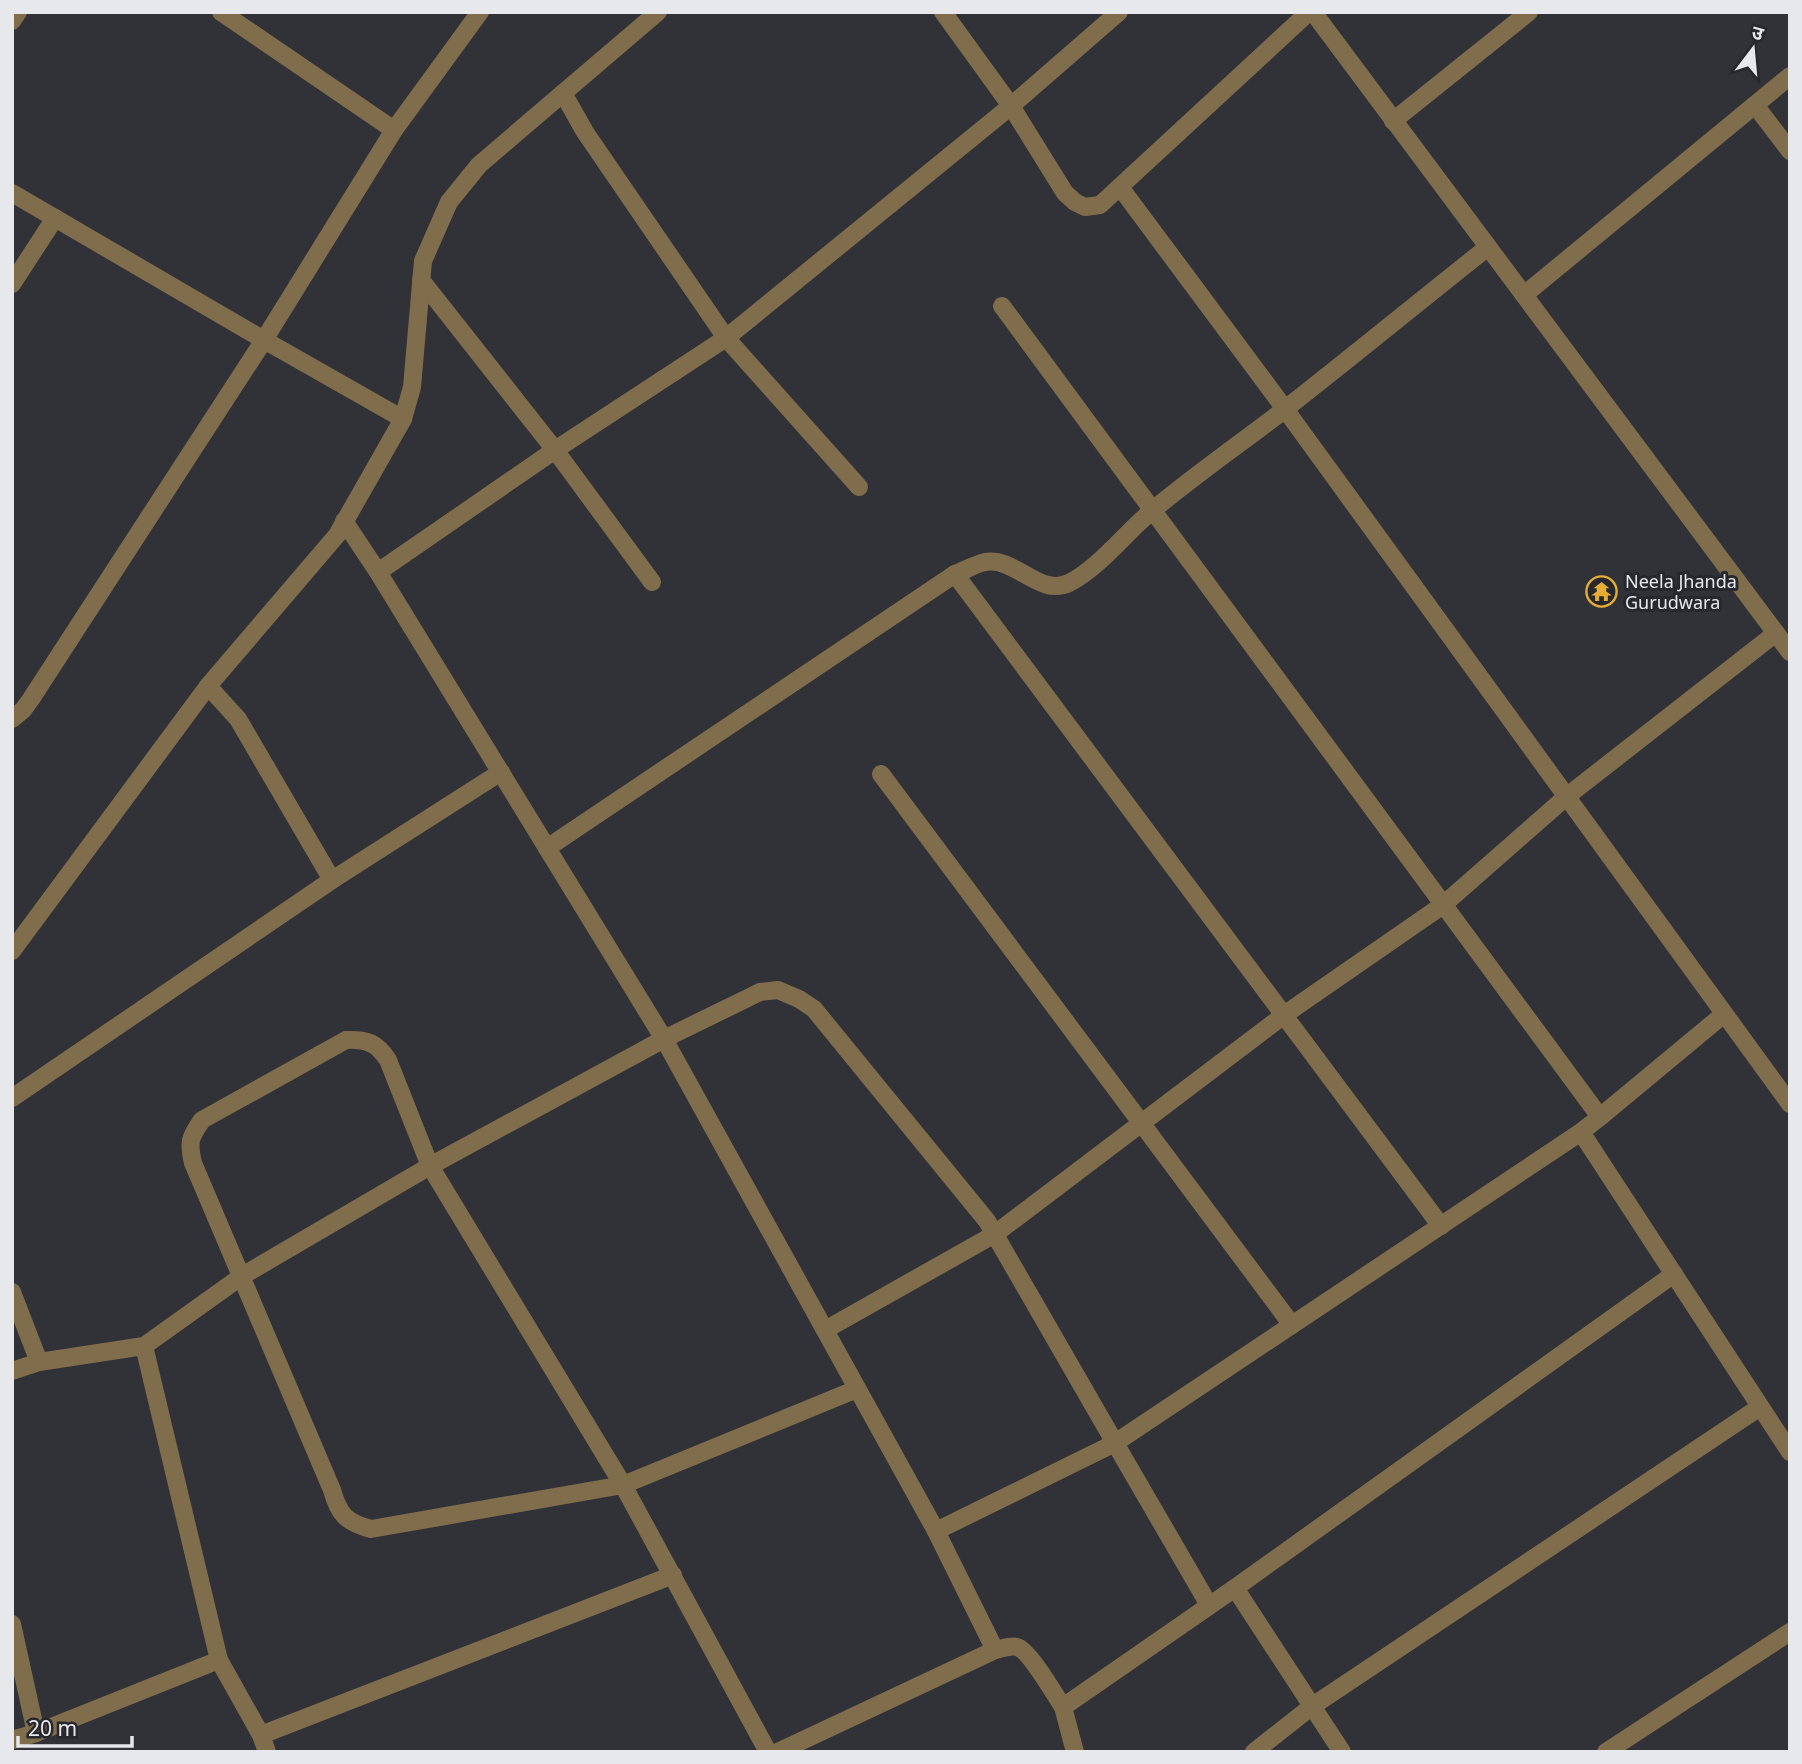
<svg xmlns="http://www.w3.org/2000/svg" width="1802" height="1764" viewBox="0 0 1802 1764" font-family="'Noto Sans','Noto Sans Devanagari',sans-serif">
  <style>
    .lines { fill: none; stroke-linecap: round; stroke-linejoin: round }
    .minor { stroke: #7f6d4c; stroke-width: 18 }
    .tertiary { stroke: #7f6d4c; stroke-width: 18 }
    .labels { text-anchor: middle; stroke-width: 6; stroke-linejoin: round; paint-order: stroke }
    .poi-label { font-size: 18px; fill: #e7e8eb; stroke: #27282d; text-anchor: start }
  </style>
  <rect width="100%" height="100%" fill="#313237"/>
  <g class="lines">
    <!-- minor -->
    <g class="minor">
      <polyline points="221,12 394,130"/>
      <polyline points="943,12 1011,106 1065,193 1075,202 1085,207 1100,205 1309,12"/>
      <polyline points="12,21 18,12"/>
      <polyline points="563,93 585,132 726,338 859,487"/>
      <polyline points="1755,105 1790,151"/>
      <polyline points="1393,121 1529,12"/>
      <polyline points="1120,187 1285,409 1790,1104"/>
      <polyline points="12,193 264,340 403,419"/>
      <polyline points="421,280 555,450 652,582"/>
      <polyline points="12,284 55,218"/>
      <polyline points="1524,295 1790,76"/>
      <polyline points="1002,306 1600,1117 1581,1132"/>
      <polyline points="344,521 378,572 664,1039 936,1531 995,1650 778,1752"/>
      <polyline points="378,572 555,450 726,338 1011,106 1119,12"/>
      <polyline points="955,574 1441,1226"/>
      <polyline points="208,686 238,719 332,880 501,772"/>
      <polyline points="12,719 23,710 31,699 264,340 394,130 480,12"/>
      <polyline points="881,774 1292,1325"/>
      <path d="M547 848 955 574C964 571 975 564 985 562 1016 557 1039 597 1069 583 1098 569 1127 531 1153 510 1195 475 1241 443 1284 410 1353 356 1420 301 1488 247"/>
      <polyline points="12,1098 332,880"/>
      <polyline points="1600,1117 1724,1014"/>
      <polyline points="12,1292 39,1362 144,1346 242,1276 430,1166 664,1039 760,992 778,990 799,999 814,1009 987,1221 1115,1443 1581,1132 1790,1452"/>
      <polyline points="825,1330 995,1234 1284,1015 1443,905 1566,797 1776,633"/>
      <polyline points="144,1346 219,1660 261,1735 267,1752"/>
      <polyline points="12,1371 39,1362"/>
      <polyline points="936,1531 1115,1443 1209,1605"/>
      <polyline points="1235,1588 1342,1752"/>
      <polyline points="12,1624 36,1733 219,1660"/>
      <path d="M995 1650C1001 1649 1011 1645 1017 1647 1029 1650 1055 1695 1063 1707L1235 1588 1674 1274"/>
      <polyline points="1063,1707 1075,1752"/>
      <polyline points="261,1735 673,1575"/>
      <polyline points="12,1740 36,1733"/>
      <path d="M768 1752 623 1485 430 1166 388 1060C377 1043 367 1039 346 1040L202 1120C190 1137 188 1142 193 1163L332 1490C339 1515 346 1522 371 1529L623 1485 857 1389"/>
      <polyline points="1254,1752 1311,1707 1760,1407"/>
      <polyline points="1606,1752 1790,1632"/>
    </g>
    <!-- tertiary -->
    <g class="tertiary">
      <polyline points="1313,12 1790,652"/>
      <polyline points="12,951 208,686 337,535 403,419 412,387 423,261 449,202 479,165 658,12"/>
    </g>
  </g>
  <!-- icons -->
  <defs>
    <symbol id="temple-ring" viewBox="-11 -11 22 22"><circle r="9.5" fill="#27282d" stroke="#e5ad35" stroke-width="1.5"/><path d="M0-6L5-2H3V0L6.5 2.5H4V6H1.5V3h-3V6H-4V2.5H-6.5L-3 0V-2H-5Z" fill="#e5ad35"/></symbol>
  </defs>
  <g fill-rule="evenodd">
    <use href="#temple-ring" x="1584" y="574" width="35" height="35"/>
  </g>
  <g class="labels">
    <!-- poi labels -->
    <g class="poi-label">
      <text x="1625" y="588">Neela Jhanda<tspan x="1625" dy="21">Gurudwara</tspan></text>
    </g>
  </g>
  <!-- border -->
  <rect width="1802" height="1764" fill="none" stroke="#e7e8eb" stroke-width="28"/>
  <!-- north arrow -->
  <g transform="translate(1753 49) rotate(16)" stroke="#27282d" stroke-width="5" paint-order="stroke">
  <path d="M0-5L12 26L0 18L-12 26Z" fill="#e7e8eb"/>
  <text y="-10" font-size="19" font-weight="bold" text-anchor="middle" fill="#e7e8eb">उ</text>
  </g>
  <!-- scale -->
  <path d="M18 1736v10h114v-10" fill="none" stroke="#e7e8eb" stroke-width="3.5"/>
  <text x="28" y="1736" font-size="21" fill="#e7e8eb" stroke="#27282d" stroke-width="5" paint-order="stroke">20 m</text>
</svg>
